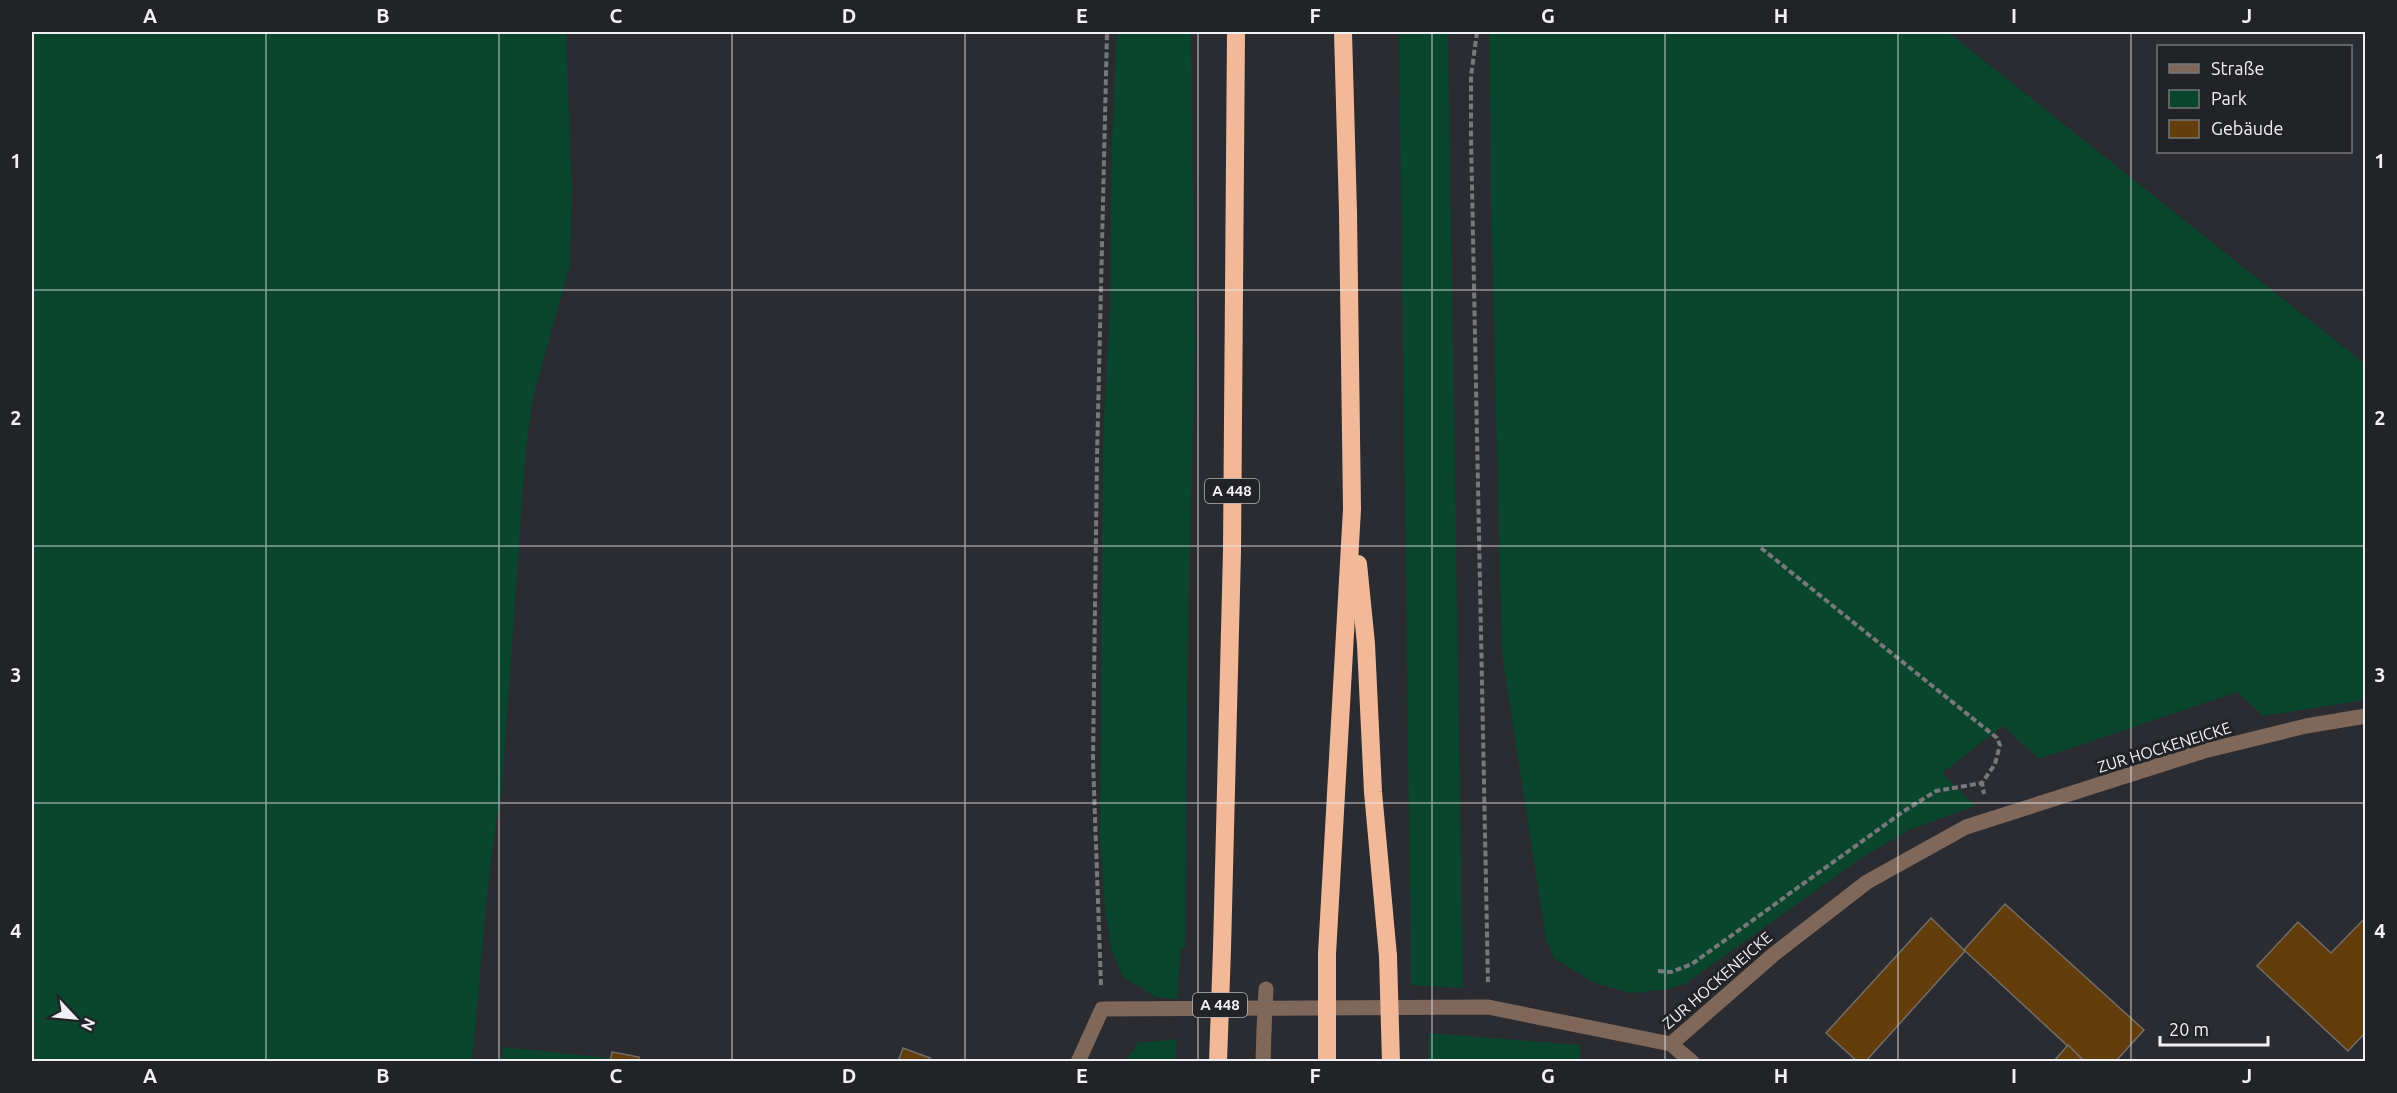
<svg xmlns="http://www.w3.org/2000/svg" width="2397" height="1093" viewBox="0 0 2397 1093" font-family="Ubuntu,sans-serif">
  <style>
    .green { fill: #0a452d }
    .building { fill: #633d0b; stroke: #726e69; stroke-width: 1.5 }
    .lines { fill: none; stroke-linecap: round; stroke-linejoin: round }
    .path { stroke: #77787c; stroke-width: 4; stroke-dasharray: 6 3; stroke-linecap: butt }
    .lane { stroke: #7f685a; stroke-width: 15 }
    .street { stroke: #7f685a; stroke-width: 15 }
    .highway { stroke: #f2b998; stroke-width: 18 }
    .lane-bridge { stroke: #7f685a; stroke-width: 15 }
    .highway-bridge { stroke: #f2b998; stroke-width: 18 }
    .grid { fill: none; stroke: #f1f1f5; stroke-width: 1.5; stroke-opacity: 0.55 }
    .labels { text-anchor: middle; stroke-width: 6; stroke-linejoin: round; paint-order: stroke }
    .shield { fill: #212327; stroke: #b3b3b7; stroke-width: 1.5 }
    .shield-label { font-size: 15px; font-weight: bold; fill: #f1f1f5 }
    .street-label { font-size: 16px; fill: #f1f1f5; stroke: #212327 }
    .neatline { fill: none; stroke: #f1f1f5; stroke-width: 2 }
    .grid-label { font-size: 20px; text-anchor: middle; font-weight: bold; fill: #f1f1f5 }
  </style>
  <rect width="100%" height="100%" fill="#2b2c31"/>
  <!-- green -->
  <g class="green">
    <path d="M32 32H566L572 191 570 266 534 393 526 446 502 788C485 878 482 970 472 1061H32Z"/>
    <polygon points="1117,32 1191,32 1195,344 1188,627 1185,948 1181,948 1177,999 1156,997 1123,977 1111,948 1105,909 1100,835 1103,437 1110,307 1112,145"/>
    <polygon points="1399,32 1448,32 1463,988 1411,985"/>
    <polygon points="1489,32 1948,32 2365,364 2365,700 2263,716 2237,692 2039,759 2003,726 1942,773 1975,806 1909,830 1863,857 1685,984 1664,990 1631,993 1595,983 1555,959 1546,940 1502,654 1491,205"/>
    <polygon points="1429,1033 1580,1045 1580,1061 1428,1061"/>
    <polygon points="1177,1039 1175,1061 1126,1061 1138,1043"/>
    <polygon points="503,1047 609,1058 609,1061 502,1061"/>
  </g>
  <!-- building -->
  <g class="building">
    <polygon points="2005,904 2144,1030 2115,1062 2085,1062 1964,950"/>
    <polygon points="2366,917 2366,1032 2348,1051 2257,966 2298,922 2331,953"/>
    <polygon points="1931,918 1965,951 1865,1062 1858,1062 1826,1033"/>
    <polygon points="2068,1045 2085,1062 2053,1062"/>
    <polygon points="903,1048 930,1058 929,1062 898,1062"/>
    <polygon points="612,1052 639,1057 638,1062 610,1062"/>
  </g>
  <g class="lines">
    <!-- path -->
    <g class="path">
      <polyline points="1477,32 1471,76 1471,137 1488,982"/>
      <polyline points="1761,548 1997,738 2000,745 1995,764 1982,783 1984,794"/>
      <polyline points="1658,971 1671,972 1692,964 1904,811 1936,791 1982,783"/>
      <polyline points="1101,985 1093,761 1097,457 1107,32"/>
    </g>
    <!-- lane -->
    <polyline class="lane" points="1263,1062 1264,1030"/>
    <!-- street -->
    <g class="street">
      <polyline points="1671,1044 1773,955 1867,882 1966,827 2204,751 2306,726 2366,716"/>
      <polyline points="1078,1062 1102,1009 1488,1007 1671,1044 1692,1062"/>
    </g>
    <!-- highway -->
    <g class="highway">
      <polyline points="1358,564 1366,644 1373,792 1388,956"/>
      <polyline points="1222,949 1232,551 1236,32"/>
      <polyline points="1327,954 1352,509 1348,212 1343,32"/>
    </g>
    <!-- lane-bridge -->
    <polyline class="lane-bridge" points="1264,1030 1266,989"/>
    <!-- highway-bridge -->
    <g class="highway-bridge">
      <polyline points="1388,956 1391,1062"/>
      <polyline points="1218,1062 1222,949"/>
      <polyline points="1327,1062 1327,954"/>
    </g>
  </g>
  <!-- grid -->
  <path class="grid" d="M266 32V1062M499 32V1062M732 32V1062M965 32V1062M1198 32V1062M1432 32V1062M1665 32V1062M1898 32V1062M2131 32V1062M32 290H2366M32 546H2366M32 803H2366"/>
  <g class="labels">
    <!-- shield labels -->
    <g class="shield">
      <rect x="1205" y="479" width="54" height="24" rx="4.5"/>
      <rect x="1193" y="993" width="54" height="24" rx="4.5"/>
    </g>
    <g class="shield-label">
      <text x="1232" y="496">A 448</text>
      <text x="1220" y="1010">A 448</text>
    </g>
    <!-- street labels -->
    <g class="street-label">
      <text transform="translate(2164 747) rotate(-17)" y="6">ZUR HOCKENEICKE</text>
      <text transform="translate(1717 980) rotate(-41)" y="6">ZUR HOCKENEICKE</text>
    </g>
  </g>
  <!-- border -->
  <rect width="2397" height="1093" fill="none" stroke="#212327" stroke-width="66"/>
  <!-- legend -->
  <rect x="2157" y="45" width="195" height="108" fill="#212327" stroke="#747579" stroke-width="1.5"/>
  <rect x="2169" y="64" width="30" height="9" fill="#7f685a" stroke="#747579" stroke-width="1.5"/>
  <text x="2211" y="75" font-size="18" fill="#f1f1f5">Straße</text>
  <rect x="2169" y="90" width="30" height="18" fill="#0a452d" stroke="#747579" stroke-width="1.5"/>
  <text x="2211" y="105" font-size="18" fill="#f1f1f5">Park</text>
  <rect x="2169" y="120" width="30" height="18" fill="#633d0b" stroke="#747579" stroke-width="1.5"/>
  <text x="2211" y="135" font-size="18" fill="#f1f1f5">Gebäude</text>
  <!-- north arrow -->
  <g transform="translate(75 1018) rotate(116)" stroke="#212327" stroke-width="4.5" paint-order="stroke">
  <path d="M0-4.5L10 22L0 15L-10 22Z" fill="#f1f1f5"/>
  <text y="-9" font-size="16" font-weight="bold" text-anchor="middle" fill="#f1f1f5">N</text>
  </g>
  <!-- scale -->
  <path d="M2160 1036v9h108v-9" fill="none" stroke="#f1f1f5" stroke-width="3"/>
  <text x="2169" y="1036" font-size="18" fill="#f1f1f5" stroke="#212327" stroke-width="4.5" paint-order="stroke">20 m</text>
  <rect x="33" y="33" width="2331" height="1027" class="neatline"/>
  <g class="grid-label">
    <text x="150" y="23">A</text>
    <text x="383" y="23">B</text>
    <text x="616" y="23">C</text>
    <text x="849" y="23">D</text>
    <text x="1082" y="23">E</text>
    <text x="1315" y="23">F</text>
    <text x="1548" y="23">G</text>
    <text x="1781" y="23">H</text>
    <text x="2014" y="23">I</text>
    <text x="2247" y="23">J</text>
    <text x="16" y="168">1</text>
    <text x="2380" y="168">1</text>
    <text x="16" y="425">2</text>
    <text x="2380" y="425">2</text>
    <text x="16" y="682">3</text>
    <text x="2380" y="682">3</text>
    <text x="16" y="938">4</text>
    <text x="2380" y="938">4</text>
    <text x="150" y="1083">A</text>
    <text x="383" y="1083">B</text>
    <text x="616" y="1083">C</text>
    <text x="849" y="1083">D</text>
    <text x="1082" y="1083">E</text>
    <text x="1315" y="1083">F</text>
    <text x="1548" y="1083">G</text>
    <text x="1781" y="1083">H</text>
    <text x="2014" y="1083">I</text>
    <text x="2247" y="1083">J</text>
  </g>
</svg>
